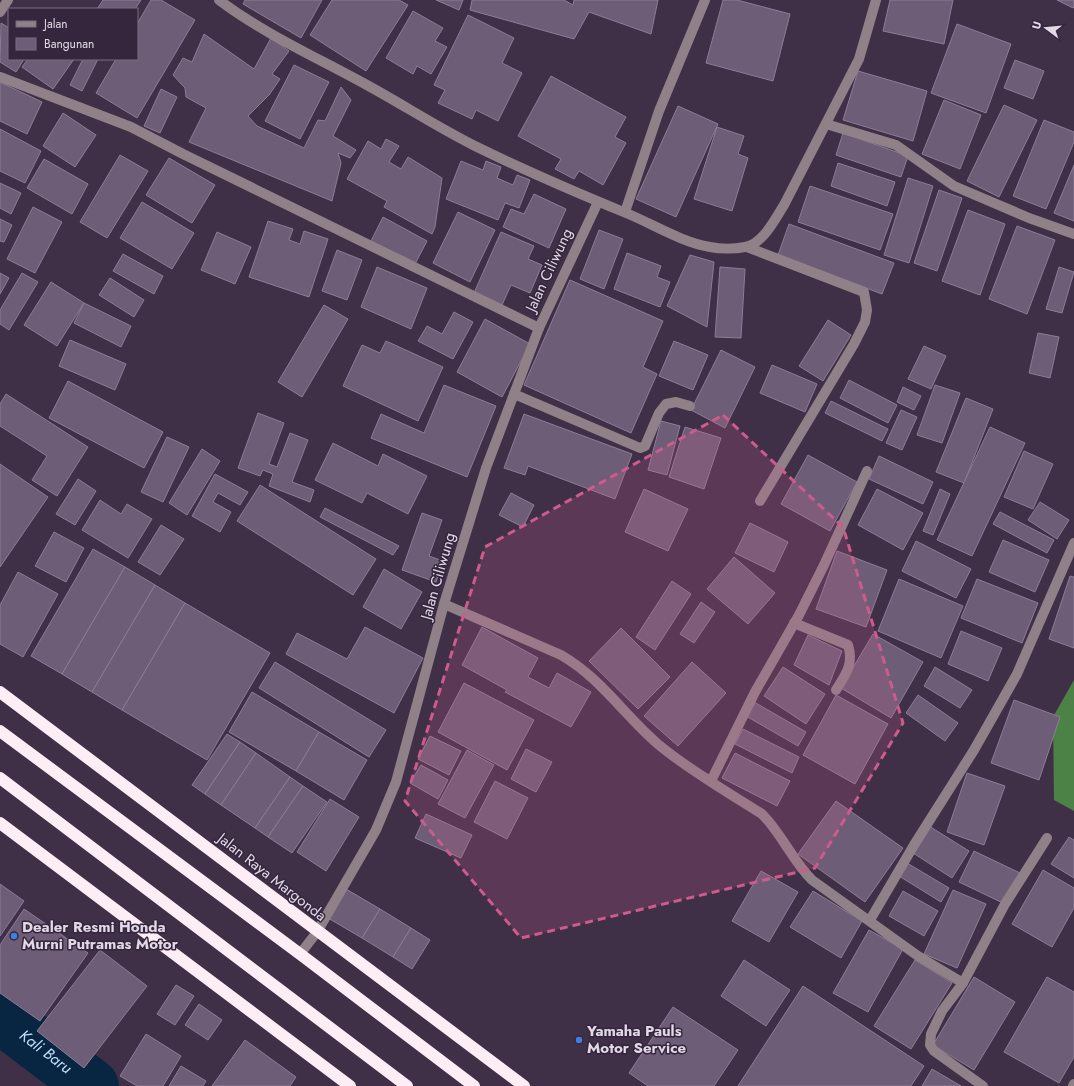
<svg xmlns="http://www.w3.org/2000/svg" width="1074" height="1086" viewBox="0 0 1074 1086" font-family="Jost,sans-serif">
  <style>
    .forest { fill: #4d8247 }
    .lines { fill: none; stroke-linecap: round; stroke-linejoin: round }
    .river { stroke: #082541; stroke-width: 54 }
    .building { fill: #6d5d77; stroke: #8d7c97 }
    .minor { stroke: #908188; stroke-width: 10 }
    .highway { stroke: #fdeef5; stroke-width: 12 }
    .marked { fill: #cd5b8c; fill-opacity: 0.2; stroke: #cd5b8c; stroke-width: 3; stroke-dasharray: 8 5; stroke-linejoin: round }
    .shop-dot { fill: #3f7fe0; stroke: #35263d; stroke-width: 1.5 }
    .labels { text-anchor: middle; stroke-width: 3; stroke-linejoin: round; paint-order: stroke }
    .street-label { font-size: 15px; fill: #e2d8e8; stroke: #35263d }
    .poi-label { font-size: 15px; font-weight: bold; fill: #e2d8e8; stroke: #35263d; text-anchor: start }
    .water-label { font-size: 16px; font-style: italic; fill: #c1defe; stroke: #35263d }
  </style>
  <rect width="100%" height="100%" fill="#3f3048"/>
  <!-- forest -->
  <polygon class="forest" points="1074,680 1074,811 1054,800 1053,717"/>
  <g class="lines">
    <!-- river -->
    <path class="river" id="s1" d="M0 1016 92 1086"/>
  </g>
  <!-- building -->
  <g class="building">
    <polygon points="103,0 141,0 135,9 97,9"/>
    <polygon points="151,0 161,0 195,20 137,118 96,93 116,59 137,59 137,24"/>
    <polygon points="245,0 322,0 301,38 243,4"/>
    <polygon points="332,0 399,0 408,5 366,71 310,35"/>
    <polygon points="436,0 463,0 459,10"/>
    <polygon points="472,0 564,0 573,5 574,0 658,0 651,34 589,12 574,39 470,10"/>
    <polygon points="723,0 737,0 790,14 773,81 706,63"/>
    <polygon points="890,0 953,0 944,44 883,31"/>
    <polygon points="1057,0 1074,0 1074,7 1073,8"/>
    <polygon points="413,11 443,28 435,41 447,47 431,74 417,66 413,74 386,58"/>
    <polygon points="468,15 514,38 502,63 522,73 498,121 476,110 472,119 438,103 445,90 434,85"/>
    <polygon points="1,23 9,28 9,59 24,59 16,72 0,62"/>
    <polygon points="957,24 1011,44 986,113 931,93"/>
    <polygon points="204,34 254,69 271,38 289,51 272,74 280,79 269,95 248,116 257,126 304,148 318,120 325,121 341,87 351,100 333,136 356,150 350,158 338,153 341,163 332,201 189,142 206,108 186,97 185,88 173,75 183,58 192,62"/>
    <polygon points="28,59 74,59 53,89 22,67"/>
    <polygon points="83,59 98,59 82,91 70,85"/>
    <polygon points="1015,60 1044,71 1033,99 1004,88"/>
    <polygon points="294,65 329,82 300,139 265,121"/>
    <polygon points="858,71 927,91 913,141 843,120"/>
    <polygon points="551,76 626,117 615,137 626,143 603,185 579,171 574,179 555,169 561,159 518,136"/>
    <polygon points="0,82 42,102 27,134 0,121"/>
    <polygon points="161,89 177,97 160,133 144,126"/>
    <polygon points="944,100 981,115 960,169 922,154"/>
    <polygon points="1004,105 1037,120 999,197 967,181"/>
    <polygon points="678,106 718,124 676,217 636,199"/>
    <polygon points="63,113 96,135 75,167 43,146"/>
    <polygon points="1044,120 1074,132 1074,142 1046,209 1013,196"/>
    <polygon points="717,127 744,136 738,154 748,158 732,211 694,199"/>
    <polygon points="0,129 41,151 25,183 0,171"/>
    <polygon points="843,133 908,156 901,177 836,155"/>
    <polygon points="386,139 399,146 389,162 401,169 408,157 442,178 435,227 432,234 384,207 387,201 347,179 368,141 381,149"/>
    <polygon points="120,155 148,171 107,238 80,222"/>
    <polygon points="169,158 215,185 192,223 146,195"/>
    <polygon points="44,159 88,184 72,214 27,188"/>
    <polygon points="461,161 483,170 486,161 501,167 497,178 513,185 517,175 530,180 519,208 505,203 498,220 446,199"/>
    <polygon points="838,163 895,182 887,206 831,186"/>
    <polygon points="1074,165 1074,221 1054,213"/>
    <polygon points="908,178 933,186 909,263 884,255"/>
    <polygon points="0,183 21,193 11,214 0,208"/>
    <polygon points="810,186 893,214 880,250 798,222"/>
    <polygon points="939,190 962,198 937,271 914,263"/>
    <polygon points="534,194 566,209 549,248 503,227 511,209 524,214"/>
    <polygon points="142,202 194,233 172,269 120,238"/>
    <polygon points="33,207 62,222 35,273 7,259"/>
    <polygon points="968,210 1005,224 980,295 942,281"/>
    <polygon points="458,212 495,230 470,282 433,263"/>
    <polygon points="383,217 427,241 415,264 371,241"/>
    <polygon points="0,219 12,225 4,242 0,241"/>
    <polygon points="268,221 293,229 289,240 300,244 304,231 328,239 309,297 249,277"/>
    <polygon points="789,224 894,263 882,294 778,255"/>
    <polygon points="1017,226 1055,240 1027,314 989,299"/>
    <polygon points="599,230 623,239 604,289 580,279"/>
    <polygon points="217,232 251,247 235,284 201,270"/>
    <polygon points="501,232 534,246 528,259 542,265 530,293 511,285 502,305 474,293"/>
    <polygon points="337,250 362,260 347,300 322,291"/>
    <polygon points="627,253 661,266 657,277 670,282 660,307 614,289"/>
    <polygon points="123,254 163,276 154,294 113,271"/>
    <polygon points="690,255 714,262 707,327 667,306"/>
    <polygon points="377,267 427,288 411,329 361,307"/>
    <polygon points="720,267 745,269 741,338 715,337"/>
    <polygon points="1059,267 1074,272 1062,313 1046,309"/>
    <polygon points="0,273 9,278 0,294"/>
    <polygon points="22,273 38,282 9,330 0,324 0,310"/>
    <polygon points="110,278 144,300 134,317 99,295"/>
    <polygon points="570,280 663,321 643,367 657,374 631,433 524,385"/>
    <polygon points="51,282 84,303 57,346 24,325"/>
    <polygon points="84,303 131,326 121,347 74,323"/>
    <polygon points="324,305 348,319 302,397 278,382"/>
    <polygon points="454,312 473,322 453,359 418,341 427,326 442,334"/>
    <polygon points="485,319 530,344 502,397 457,372"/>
    <polygon points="828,320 851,335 823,381 799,366"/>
    <polygon points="1038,333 1059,337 1050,378 1029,373"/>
    <polygon points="70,340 126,364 115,390 59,366"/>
    <polygon points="386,341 443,367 418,421 343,386 362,345 380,353"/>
    <polygon points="674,341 708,355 693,390 659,376"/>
    <polygon points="924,346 946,356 931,389 908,379"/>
    <polygon points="721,350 755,367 725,428 691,410"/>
    <polygon points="772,365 817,384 805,412 760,393"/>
    <polygon points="849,380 897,405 888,423 840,398"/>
    <polygon points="68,381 163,432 144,468 49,418"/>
    <polygon points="444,385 496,406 467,477 371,438 381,414 424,433"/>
    <polygon points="935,385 960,393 942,443 917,435"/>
    <polygon points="903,387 921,396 914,410 897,402"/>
    <polygon points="6,394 88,447 57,496 32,480 47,456 0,426 0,404"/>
    <polygon points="966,398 993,409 964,483 936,472"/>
    <polygon points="831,401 888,429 882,441 825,413"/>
    <polygon points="901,410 917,417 902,450 886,443"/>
    <polygon points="258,413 284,423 269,464 277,467 290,433 308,440 292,482 314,490 310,502 269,486 273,474 263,470 260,476 238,468"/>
    <polygon points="524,414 632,454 615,499 528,466 525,475 504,468"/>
    <polygon points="661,421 680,426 667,475 648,470"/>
    <polygon points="685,427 721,438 704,489 669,477"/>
    <polygon points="990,427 1025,443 972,556 937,540"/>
    <polygon points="167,437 189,447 163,502 141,492"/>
    <polygon points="333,443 378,466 383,454 427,476 408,514 367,493 362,503 315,480"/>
    <polygon points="202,449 220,461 187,515 169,503"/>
    <polygon points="1024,451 1053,464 1033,509 1004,497"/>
    <polygon points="808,455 857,482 830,531 781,504"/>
    <polygon points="879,456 933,482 923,504 869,479"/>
    <polygon points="0,464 48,497 0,567"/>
    <polygon points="215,474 248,492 240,505 218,493 213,502 231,512 220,532 192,516"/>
    <polygon points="78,479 96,491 75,525 56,514"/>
    <polygon points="260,485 376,559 353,595 237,521"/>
    <polygon points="644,489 688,509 668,551 625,532"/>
    <polygon points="877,489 923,513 903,550 858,525"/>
    <polygon points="940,489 950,494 933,535 923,531"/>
    <polygon points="511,493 534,505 523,527 499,515"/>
    <polygon points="100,500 121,514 127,504 152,519 128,558 82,530"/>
    <polygon points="1040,502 1069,520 1057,539 1028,520"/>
    <polygon points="325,508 399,546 393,555 320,517"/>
    <polygon points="1000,512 1054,540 1047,553 993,524"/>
    <polygon points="422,513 442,520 429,556 443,561 436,582 402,570"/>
    <polygon points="750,523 788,542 774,572 735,553"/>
    <polygon points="161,525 184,539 160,575 138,562"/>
    <polygon points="54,532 84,548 66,582 35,566"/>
    <polygon points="1003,540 1049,560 1035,592 989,572"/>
    <polygon points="916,541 971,569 956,598 902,571"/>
    <polygon points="93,549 125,567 62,674 31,656"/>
    <polygon points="837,551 887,570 866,627 816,609"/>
    <polygon points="734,557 775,593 748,624 707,589"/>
    <polygon points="125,567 155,585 92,692 62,674"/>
    <polygon points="384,569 422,592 401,629 363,607"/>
    <polygon points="18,572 58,594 23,657 0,644 0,605"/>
    <polygon points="1070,576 1074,577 1074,648 1049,639"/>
    <polygon points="899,579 963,606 941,658 878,631"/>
    <polygon points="977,579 1038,603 1022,643 961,618"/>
    <polygon points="672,581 691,594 655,650 636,637"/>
    <polygon points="155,585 185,603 122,710 92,692"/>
    <polygon points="701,602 715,612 694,643 680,634"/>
    <polygon points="185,603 270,653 207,760 122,710"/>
    <polygon points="365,627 423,658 394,713 286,654 297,633 347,659"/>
    <polygon points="482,627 538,658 528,677 549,688 557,673 591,692 571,727 505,692 507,690 462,665"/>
    <polygon points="621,628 670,677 638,709 589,661"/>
    <polygon points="961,631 1002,648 988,681 948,664"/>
    <polygon points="873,634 923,662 891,718 841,688"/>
    <polygon points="808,635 842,651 829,685 794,665"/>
    <polygon points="275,662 386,730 369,757 259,688"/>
    <polygon points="692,662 726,693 678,746 644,716"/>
    <polygon points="783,667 825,694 806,724 764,696"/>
    <polygon points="935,667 972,690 960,708 924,686"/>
    <polygon points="464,683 534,720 507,770 438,732"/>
    <polygon points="252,692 319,732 296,771 229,732"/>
    <polygon points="836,695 888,724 855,784 803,755"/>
    <polygon points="918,695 958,723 945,741 906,713"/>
    <polygon points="1014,700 1060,717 1039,780 991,763"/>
    <polygon points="754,702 806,732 798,746 746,716"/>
    <polygon points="743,729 799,757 792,773 735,744"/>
    <polygon points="319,732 367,760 344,800 296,771"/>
    <polygon points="227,734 240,742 205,794 192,785"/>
    <polygon points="430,736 461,751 449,775 418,759"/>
    <polygon points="240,742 256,753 221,805 205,794"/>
    <polygon points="526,749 552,762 536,792 511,779"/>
    <polygon points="467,750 494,765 465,818 438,804"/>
    <polygon points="256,753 290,777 255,828 221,805"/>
    <polygon points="735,753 790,781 777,806 722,778"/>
    <polygon points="421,765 448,780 438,799 410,783"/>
    <polygon points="967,773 1005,786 984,845 947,832"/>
    <polygon points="290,777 303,786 268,837 255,828"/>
    <polygon points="495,781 528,798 507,839 474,822"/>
    <polygon points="303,786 327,802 292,853 268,837"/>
    <polygon points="330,799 359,817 326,871 297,852"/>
    <polygon points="836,801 903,848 865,902 798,854"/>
    <polygon points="426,814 472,835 461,858 415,838"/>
    <polygon points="929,826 969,851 952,878 913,853"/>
    <polygon points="1069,837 1074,840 1074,878 1051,864"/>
    <polygon points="974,851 1020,873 1005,904 959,882"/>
    <polygon points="907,863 949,888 941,902 899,876"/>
    <polygon points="1043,870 1074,888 1074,908 1052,947 1012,924"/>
    <polygon points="761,871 798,892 769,942 732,921"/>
    <polygon points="0,884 24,901 0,936"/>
    <polygon points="346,889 380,909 362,938 328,918"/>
    <polygon points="953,890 986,904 957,968 924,954"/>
    <polygon points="813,891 862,921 841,958 790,927"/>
    <polygon points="903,891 938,911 924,936 889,916"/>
    <polygon points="24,909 88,953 40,1021 0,993 0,945"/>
    <polygon points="380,909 411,928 393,957 362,938"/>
    <polygon points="411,928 430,940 412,969 393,957"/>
    <polygon points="869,930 903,949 868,1012 833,993"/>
    <polygon points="100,950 147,986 84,1068 37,1031"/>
    <polygon points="744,960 790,990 766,1026 721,996"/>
    <polygon points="915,960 952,983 911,1049 874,1026"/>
    <polygon points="974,977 1015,1002 974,1070 933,1045"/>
    <polygon points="1047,977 1074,992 1074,1057 1059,1083 1004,1052"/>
    <polygon points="176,985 194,996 175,1025 157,1014"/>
    <polygon points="803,986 924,1066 911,1086 738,1086"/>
    <polygon points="199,1004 222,1020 208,1040 185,1025"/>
    <polygon points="673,1007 738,1050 714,1086 648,1086 629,1073"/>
    <polygon points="146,1034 181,1056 163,1086 137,1086 120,1076"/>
    <polygon points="245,1040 296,1077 290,1086 212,1086"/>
    <polygon points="181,1066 206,1081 203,1086 169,1086"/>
    <polygon points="932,1069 961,1086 922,1086"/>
  </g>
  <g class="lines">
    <!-- minor -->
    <g class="minor">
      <path d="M219 0C264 34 316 57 365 84 402 104 437 127 475 146 524 170 575 192 626 213 653 224 681 242 710 247 720 249 735 249 745 247 763 244 775 219 784 205L859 59 876 0"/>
      <polyline points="0,12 8,0"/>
      <polyline points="0,77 131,127 183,154 539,328"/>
      <polyline points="826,124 896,145 954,186 1029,218 1074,234"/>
      <polyline points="625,212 659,111 705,0"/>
      <polyline points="747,247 864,292 867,310 865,322 854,344 760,501"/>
      <polyline points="514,394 640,448 645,446 659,413 666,404 676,402 690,406"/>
      <path d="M444 604 561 655C601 678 624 715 659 745 689 770 729 793 762 814 782 834 792 860 812 880L918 956 963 983"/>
      <path d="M794 623 848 645C854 664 846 674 836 690"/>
      <polyline points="711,781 755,692 799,615 824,565 867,471"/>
      <polyline points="870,920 914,845 974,750 1017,674 1074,543"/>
      <polyline points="300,954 317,932 376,830 396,782 444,604 486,468 539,328 598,202"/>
      <polyline points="983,1086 934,1051 930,1045 931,1034 942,1011 963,983 1005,904 1047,838"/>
      <polyline points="1073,1086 1074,1084"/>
    </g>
    <!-- highway -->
    <g class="highway">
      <polyline points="0,692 524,1086"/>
      <polyline points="0,731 300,954 474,1086"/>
      <polyline points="0,778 407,1086"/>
      <polyline points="0,823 350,1086"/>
    </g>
  </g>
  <!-- marked area -->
  <path class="marked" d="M723 415 843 527 903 723 815 868 521 938 405 801 485 547Z"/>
  <!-- markers -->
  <g class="shop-dot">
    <circle cx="14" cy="936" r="4"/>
    <circle cx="579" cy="1040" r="4"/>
  </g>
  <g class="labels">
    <!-- street labels -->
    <g class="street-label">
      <text transform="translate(549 270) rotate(-65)" y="5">Jalan Ciliwung</text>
      <text transform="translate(438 576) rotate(-74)" y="5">Jalan Ciliwung</text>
      <text transform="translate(272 877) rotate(38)" y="5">Jalan Raya Margonda</text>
    </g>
    <!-- poi labels -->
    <g class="poi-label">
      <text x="22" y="932">Dealer Resmi Honda<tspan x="22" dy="17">Murni Putramas Motor</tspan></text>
      <text x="587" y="1036">Yamaha Pauls<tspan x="587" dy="17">Motor Service</tspan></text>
    </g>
    <!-- water labels -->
    <g class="water-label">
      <text dy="6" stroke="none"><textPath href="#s1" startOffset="58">Kali Baru</textPath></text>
    </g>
  </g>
  <!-- legend -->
  <rect x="8" y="8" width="130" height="52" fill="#35263d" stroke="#7a6d81"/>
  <rect x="16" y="21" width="20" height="6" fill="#908188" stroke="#7a6d81"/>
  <text x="44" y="28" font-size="12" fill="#e2d8e8">Jalan</text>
  <rect x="16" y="38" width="20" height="12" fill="#6d5d77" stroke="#7a6d81"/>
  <text x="44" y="48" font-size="12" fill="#e2d8e8">Bangunan</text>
  <!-- north arrow -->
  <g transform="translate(1046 28) rotate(286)" stroke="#35263d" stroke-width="3" paint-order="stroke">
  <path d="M0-3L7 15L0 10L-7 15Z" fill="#e2d8e8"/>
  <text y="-6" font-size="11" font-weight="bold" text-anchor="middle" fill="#e2d8e8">U</text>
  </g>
</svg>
